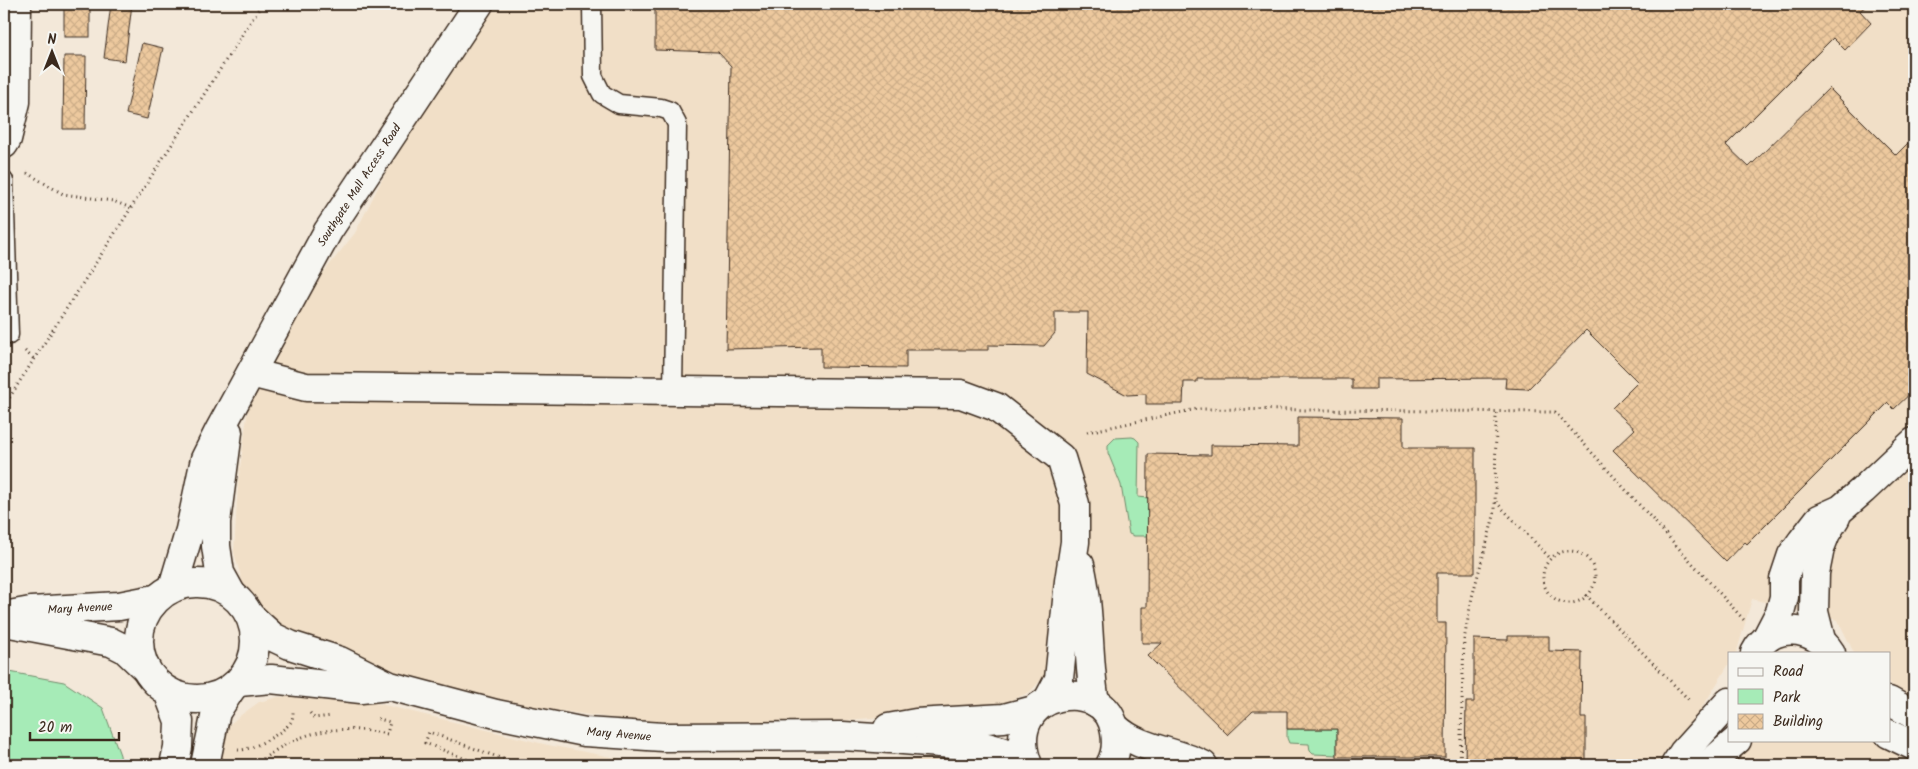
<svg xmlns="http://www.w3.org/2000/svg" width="1918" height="769" viewBox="0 0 1918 769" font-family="Kalam,sans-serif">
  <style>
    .built { fill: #f1dfc7 }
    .green { fill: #a6ebb7; stroke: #708a6a }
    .building { fill: url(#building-cross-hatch); stroke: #3b2a1e }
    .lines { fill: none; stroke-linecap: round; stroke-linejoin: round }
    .lane-casing { stroke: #3b2a1e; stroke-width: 21 }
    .street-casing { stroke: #3b2a1e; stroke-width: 31 }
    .secondary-casing { stroke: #3b2a1e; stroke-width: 31 }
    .path { stroke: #3b2a1e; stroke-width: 3; stroke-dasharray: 1 4; stroke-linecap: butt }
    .lane { stroke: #f6f6f2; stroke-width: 18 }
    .street { stroke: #f6f6f2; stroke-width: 28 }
    .secondary { stroke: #f6f6f2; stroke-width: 28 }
    .labels { text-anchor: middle; stroke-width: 4.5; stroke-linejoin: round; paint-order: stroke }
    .street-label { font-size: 12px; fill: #3b2a1e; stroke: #f6f6f2 }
  </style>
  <defs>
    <pattern id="building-cross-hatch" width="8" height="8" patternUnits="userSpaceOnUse" patternTransform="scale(1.25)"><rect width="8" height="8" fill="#edc99e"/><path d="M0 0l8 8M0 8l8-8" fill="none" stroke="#ccad88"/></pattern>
  </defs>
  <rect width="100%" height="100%" fill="#f3e8d9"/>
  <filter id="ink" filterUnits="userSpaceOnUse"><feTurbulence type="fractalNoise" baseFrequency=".02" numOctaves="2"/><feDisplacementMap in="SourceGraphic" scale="10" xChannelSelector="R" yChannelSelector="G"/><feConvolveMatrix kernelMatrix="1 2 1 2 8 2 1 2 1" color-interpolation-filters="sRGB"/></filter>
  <g filter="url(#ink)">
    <!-- built -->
    <g class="built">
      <polygon points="493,4 1914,4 1914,700 1889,683 1889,653 1854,653 1838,620 1752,599 1737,651 1736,653 1729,653 1729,664 1683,739 1652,765 1243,765 1144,729 1120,715 1101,678 1049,671 1030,692 998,706 816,723 715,724 626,720 546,709 432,686 289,635 245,592 234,552 238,484 248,408 299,303 355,233 400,144"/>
      <polygon points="310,696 329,696 380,704 548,745 622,759 977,760 992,765 216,765 221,739 230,724 241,715 259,702 278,697"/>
      <polygon points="1748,740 1878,740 1914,761 1914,765 1719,765"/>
    </g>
    <!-- green -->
    <g class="green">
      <polygon points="1132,437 1135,438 1139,442 1138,497 1148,498 1148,536 1134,536 1129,534 1121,485 1108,453 1108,445 1115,438"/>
      <polygon points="4,671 64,682 103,708 120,755 121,765 4,765"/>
      <polygon points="1287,729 1337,729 1337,755 1313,754 1310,751 1309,744 1289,743 1287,738"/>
    </g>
    <!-- building -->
    <g class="building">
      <rect x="64" y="4" width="26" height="33"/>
      <polygon points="111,4 132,4 125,61 104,58"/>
      <polygon points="655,4 1868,4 1860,11 1871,23 1845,50 1833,38 1726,145 1749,167 1829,88 1896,155 1914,137 1914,390 1894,409 1888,403 1747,544 1745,542 1726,562 1613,450 1635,429 1612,408 1638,382 1586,330 1528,389 1505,388 1506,378 1376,379 1376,389 1352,389 1352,379 1197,379 1197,382 1184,382 1183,404 1146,404 1146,394 1127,395 1087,374 1088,312 1055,312 1055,333 1044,346 988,345 988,350 906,350 906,368 821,367 821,347 726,349 731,66 718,52 655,50"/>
      <polygon points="142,43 163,48 147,119 126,114"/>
      <polygon points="64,56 86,56 85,129 63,129"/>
      <polygon points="1298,417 1403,418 1403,448 1475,448 1475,573 1437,573 1437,623 1446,623 1445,757 1337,757 1337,729 1287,729 1287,711 1253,711 1228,735 1148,656 1162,643 1142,643 1142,607 1147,607 1148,454 1211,455 1211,445 1298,446"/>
      <polygon points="1508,636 1549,636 1549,651 1582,652 1581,718 1586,718 1586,765 1465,765 1466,702 1474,702 1474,639 1508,640"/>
    </g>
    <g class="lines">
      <defs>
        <g id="lane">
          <polyline points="592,4 593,76 602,94 619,104 661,108 670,111 677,124 673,391"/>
          <polyline points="4,181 9,335"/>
        </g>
        <g id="street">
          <polyline points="4,144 7,139 16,102 17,4"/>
          <polyline points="251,373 306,387 961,394 996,407 1061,458 1075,504 1075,542 1069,581 1059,679 1048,700"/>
          <polyline points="228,432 216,522 216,546 220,573 231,593"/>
          <path d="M1080 565C1091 610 1087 657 1095 702"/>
          <polyline points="173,587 190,530 205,459 219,431 328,231 479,4"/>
          <polyline points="1766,639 1780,612 1784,597 1784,579 1792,555 1802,541 1819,519 1841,509 1863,490 1914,442"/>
          <polyline points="1821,640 1814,612 1815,573 1820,548 1826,533 1836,517"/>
          <polyline points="168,692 179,721 178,747 174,765"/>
          <polyline points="205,765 216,712 231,689"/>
        </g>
        <g id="secondary">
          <circle cx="197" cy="641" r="58"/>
          <polyline points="4,616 31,611 119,606 155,599"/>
          <polyline points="250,616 273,637 290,645 340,661 390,686 496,714 585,732 663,737 843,736 891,739 987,747 1002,751 1027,765"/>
          <polyline points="10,623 111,642 125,649 144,667"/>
          <path d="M1755 653C1771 621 1814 625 1831 653"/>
          <polyline points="239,682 271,679 361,689 388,686"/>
          <polyline points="1889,701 1914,715"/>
          <path d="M1115 727C1139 750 1174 750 1203 765"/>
          <polyline points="888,728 916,723 1004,718 1034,710"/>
          <polyline points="1889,734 1914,746"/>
          <path d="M1028 765C999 689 1107 672 1115 732 1117 744 1116 755 1110 765"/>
          <polyline points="1675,765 1683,753 1729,702"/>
          <polyline points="1708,765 1737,740"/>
        </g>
      </defs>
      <!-- lane casing -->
      <use href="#lane" class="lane-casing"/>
      <!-- street casing -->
      <use href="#street" class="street-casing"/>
      <!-- secondary casing -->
      <use href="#secondary" class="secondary-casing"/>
      <!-- path -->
      <g class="path">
        <polyline points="27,173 63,194 113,201 131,208"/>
        <polyline points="25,351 35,360"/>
        <polyline points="4,406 262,4"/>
        <polyline points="1087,432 1197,409 1555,412 1744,620"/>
        <polyline points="1496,502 1551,559"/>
        <circle cx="1569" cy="577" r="26"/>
        <polyline points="1586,595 1691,702"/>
        <polyline points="310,713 314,718 332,716"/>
        <path d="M238 750C251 751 283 733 291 722 293 718 293 714 293 710"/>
        <path d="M255 765C298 731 333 723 387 734L390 722 375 718"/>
        <polyline points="481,765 425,743 429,732 503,759 530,765"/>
        <polyline points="1460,765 1464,640 1472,597 1495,512 1496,412"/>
      </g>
      <!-- lane -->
      <use href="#lane" class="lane"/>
      <!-- street -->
      <use href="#street" class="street"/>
      <!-- secondary -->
      <use href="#secondary" class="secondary"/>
    </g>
  </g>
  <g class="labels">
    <!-- street labels -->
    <g class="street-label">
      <text transform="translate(359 185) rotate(-57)" y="4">Southgate Mall Access Road</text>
      <text transform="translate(80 608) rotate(-3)" y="4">Mary Avenue</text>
      <text transform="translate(619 734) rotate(5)" y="4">Mary Avenue</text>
    </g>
  </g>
  <!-- margin -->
  <rect width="1918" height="769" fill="none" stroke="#f6f6f2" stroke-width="20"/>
  <rect x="10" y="10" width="1898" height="749" fill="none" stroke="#3b2a1e" stroke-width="2" filter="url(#ink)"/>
  <!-- legend -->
  <rect x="1728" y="652" width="162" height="90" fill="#f6f6f2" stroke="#aba49d"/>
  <rect x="1738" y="668" width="25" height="8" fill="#f6f6f2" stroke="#aba49d"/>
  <text x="1773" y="676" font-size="15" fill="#3b2a1e">Road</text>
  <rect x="1738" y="689" width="25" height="15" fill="#a6ebb7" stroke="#aba49d"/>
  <text x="1773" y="702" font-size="15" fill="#3b2a1e">Park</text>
  <rect x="1738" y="714" width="25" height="15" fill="url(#building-cross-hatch)" stroke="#aba49d"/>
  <text x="1773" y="726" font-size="15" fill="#3b2a1e">Building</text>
  <!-- north arrow -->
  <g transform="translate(52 52)" stroke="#f6f6f2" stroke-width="4" paint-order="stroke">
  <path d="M0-4L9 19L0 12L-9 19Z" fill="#3b2a1e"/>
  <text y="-8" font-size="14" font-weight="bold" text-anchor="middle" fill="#3b2a1e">N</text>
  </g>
  <!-- scale -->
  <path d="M30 732v8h89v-8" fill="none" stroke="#3b2a1e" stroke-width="2.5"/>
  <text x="38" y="732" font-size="15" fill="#3b2a1e" stroke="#f6f6f2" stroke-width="4" paint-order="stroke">20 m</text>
</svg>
